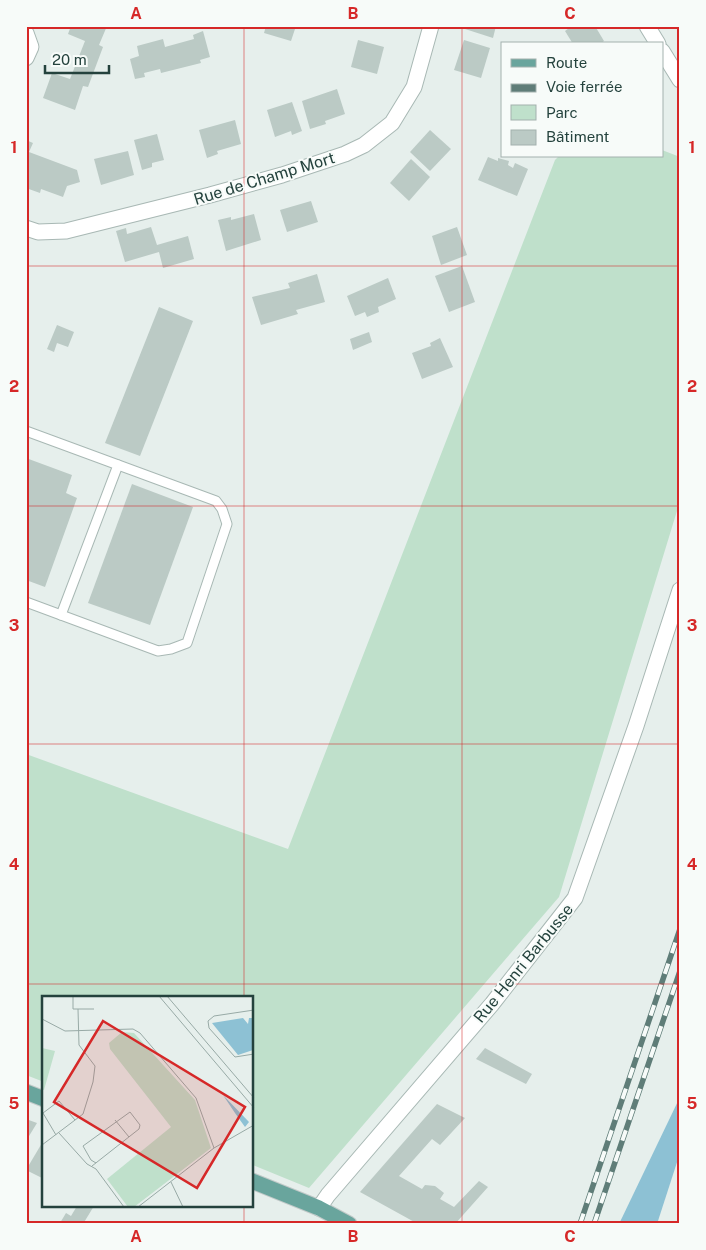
<svg xmlns="http://www.w3.org/2000/svg" width="706" height="1250" viewBox="0 0 706 1250" font-family="'Public Sans',sans-serif">
  <style>
    .green { fill: #bfe0cb }
    .water { fill: #8dc1d4 }
    .building { fill: #bbcac5 }
    .lines { fill: none; stroke-linecap: round; stroke-linejoin: round }
    .service-casing { stroke: #a8b8b4; stroke-width: 11 }
    .minor-casing { stroke: #a8b8b4; stroke-width: 17 }
    .primary-casing { stroke: #c2cac9; stroke-width: 17 }
    .service { stroke: #fff; stroke-width: 9 }
    .minor { stroke: #fff; stroke-width: 15 }
    .primary { stroke: #69a59d; stroke-width: 15 }
    .rail-casing { stroke: #5f7d78; stroke-width: 5.5 }
    .rail { stroke: #f7fbf9; stroke-width: 4; stroke-dasharray: 11; stroke-linecap: butt }
    .grid { fill: none; stroke: #d62828; stroke-width: 1; stroke-opacity: 0.55 }
    .labels { text-anchor: middle; stroke-width: 4; stroke-linejoin: round; paint-order: stroke }
    .street-label { font-size: 16px; fill: #24423d; stroke: #f7fbf9 }
    .inset-road { fill: none; stroke: #98aaa6; stroke-width: 1 }
    .view { fill: #d62828; fill-opacity: 0.15; stroke: #d62828; stroke-width: 2.5 }
    .inset-edge { fill: none; stroke: #24423d; stroke-width: 2.5 }
    .neatline { fill: none; stroke: #d62828; stroke-width: 2 }
    .grid-label { font-size: 16px; text-anchor: middle; font-weight: bold; fill: #d62828 }
  </style>
  <rect width="100%" height="100%" fill="#e6efec"/>
  <!-- green -->
  <polygon class="green" points="662,150 680,157 680,501 559,897 309,1188 253,1165 252,998 44,998 44,1082 26,1075 26,754 288,849 555,160 559,156 662,156"/>
  <!-- water -->
  <polygon class="water" points="680,1097 680,1153 657,1224 619,1224"/>
  <!-- building -->
  <g class="building">
    <polygon points="71,26 107,26 99,45 103,47 88,87 83,86 75,110 43,98 52,73 70,79 85,41 68,34"/>
    <polygon points="266,26 296,26 291,41 264,33"/>
    <polygon points="466,26 496,26 493,38 465,29"/>
    <polygon points="572,26 595,26 604,41 600,44 573,44 565,31"/>
    <polygon points="203,31 210,57 200,60 201,63 161,73 160,69 144,73 145,77 135,79 130,59 139,56 137,46 163,39 165,47 194,39 193,35"/>
    <polygon points="358,40 384,47 377,74 351,67"/>
    <polygon points="464,40 490,48 481,78 454,70"/>
    <polygon points="337,89 345,114 325,121 326,124 310,129 302,101"/>
    <polygon points="292,102 302,131 292,135 291,131 275,137 267,110"/>
    <polygon points="235,120 241,144 217,151 218,154 207,158 199,130"/>
    <polygon points="430,130 451,149 430,171 410,152"/>
    <polygon points="157,134 164,160 152,163 152,167 142,170 134,140"/>
    <polygon points="26,140 33,143 29,152 77,170 80,182 67,186 63,197 41,189 40,193 26,188"/>
    <polygon points="128,151 134,175 101,185 94,159"/>
    <polygon points="488,157 498,161 498,158 509,161 508,165 513,168 515,163 528,169 517,196 478,180"/>
    <polygon points="411,159 430,177 409,201 390,183"/>
    <polygon points="311,201 318,222 287,232 280,210"/>
    <polygon points="254,214 261,240 226,251 218,220 231,217 231,220"/>
    <polygon points="151,227 157,245 188,236 194,259 163,268 159,252 125,262 116,231 126,228 127,234"/>
    <polygon points="457,227 467,255 441,265 432,236"/>
    <polygon points="462,266 475,302 449,312 435,276"/>
    <polygon points="317,274 325,302 296,310 298,314 261,325 252,297 290,288 288,283"/>
    <polygon points="388,278 396,299 378,307 379,312 367,317 365,312 355,316 347,296"/>
    <polygon points="159,307 193,321 140,456 105,443"/>
    <polygon points="57,325 74,332 68,347 57,343 54,352 47,349"/>
    <polygon points="369,332 372,342 353,350 350,339"/>
    <polygon points="440,338 453,367 422,379 412,353 431,346 430,343"/>
    <polygon points="26,458 72,475 66,493 77,498 45,587 26,580"/>
    <polygon points="132,484 193,507 150,625 88,603"/>
    <polygon points="485,1048 532,1074 526,1084 476,1059"/>
    <polygon points="437,1104 465,1118 440,1145 432,1139 399,1176 422,1189 425,1185 435,1186 444,1193 440,1199 454,1207 479,1181 488,1187 455,1224 418,1224 360,1192"/>
    <polygon points="26,1119 37,1123 26,1141"/>
    <polygon points="42,1143 44,1144 44,1179 26,1170"/>
    <polygon points="77,1206 94,1206 83,1224 60,1223 66,1213 71,1216"/>
  </g>
  <g class="lines">
    <defs>
      <g id="service">
        <polyline points="26,431 216,501 222,509 227,524 187,643 171,649 158,651 26,602"/>
        <polyline points="61,615 118,465"/>
      </g>
      <g id="minor">
        <polyline points="647,26 658,44"/>
        <polyline points="26,33 31,47 26,58"/>
        <polyline points="662,51 680,80"/>
        <polyline points="26,228 38,232 66,231 210,195 282,175 345,154 364,145 392,123 414,87 431,26"/>
        <polyline points="319,1208 328,1195 492,1004 575,898 636,726 680,590"/>
      </g>
      <g id="primary">
        <polyline points="26,1092 44,1099"/>
        <polyline points="252,1181 319,1208 349,1224"/>
      </g>
    </defs>
    <!-- service casing -->
    <use href="#service" class="service-casing"/>
    <!-- minor casing -->
    <use href="#minor" class="minor-casing"/>
    <!-- primary casing -->
    <use href="#primary" class="primary-casing"/>
    <!-- service -->
    <use href="#service" class="service"/>
    <!-- minor -->
    <use href="#minor" class="minor"/>
    <!-- primary -->
    <use href="#primary" class="primary"/>
    <defs>
      <g id="rail">
        <polyline points="580,1224 680,929"/>
        <polyline points="594,1224 680,971"/>
      </g>
    </defs>
    <!-- rail casing -->
    <use href="#rail" class="rail-casing"/>
    <!-- rail -->
    <use href="#rail" class="rail"/>
  </g>
  <!-- grid -->
  <path class="grid" d="M244 26V998M462 26V1224M26 266H680M26 506H680M26 744H680M26 984H680M244 1206V1224"/>
  <g class="labels">
    <!-- street labels -->
    <g class="street-label">
      <text transform="translate(264 178) rotate(-17)" y="6">Rue de Champ Mort</text>
      <text transform="translate(523 963) rotate(-51)" y="6">Rue Henri Barbusse</text>
    </g>
  </g>
  <!-- overview -->
  <g transform="translate(42 996)">
    <rect width="211" height="211" fill="#e6efec"/>
    <path d="M80 36 92 37 153 104 169 152 92 211H86L65 183 129 131 68 53 67 47ZM0 52 13 55 2 94 0 93Z" fill="#bfe0cb"/>
    <path d="M201 22 206 28 207 22H211V54L196 59 170 27ZM181 99 207 126 203 131 193 117Z" fill="#8dc1d4"/>
    <path class="inset-road" d="M31 0V13H52M117 0 212 112M125 0 212 102M212 14 172 20 166 25 167 32 193 61 212 58M0 23 23 35 91 33 98 37 154 102 172 152M73 124 87 141M17 137 45 168 54 173 82 211M14 139 1 117 17 105 33 124M0 149 41 118 51 86 53 70 37 49 36 13M50 170 97 133 98 129 88 116 41 150 49 164 54 167M129 186 141 211M96 211 172 152 212 129"/>
    <path class="view" d="M61 25 203 111 155 192 12 106Z"/>
    <rect width="211" height="211" class="inset-edge"/>
  </g>
  <!-- border -->
  <rect width="706" height="1250" fill="none" stroke="#f7fbf9" stroke-width="55"/>
  <!-- legend -->
  <rect x="501" y="42" width="162" height="115" fill="#f7fbf9" stroke="#a3b1ae"/>
  <rect x="511" y="59" width="25" height="8" fill="#69a59d" stroke="#a3b1ae"/>
  <text x="546" y="68" font-size="15" fill="#24423d">Route</text>
  <rect x="511" y="84" width="25" height="8" fill="#5f7d78" stroke="#a3b1ae"/>
  <text x="546" y="92" font-size="15" fill="#24423d">Voie ferrée</text>
  <rect x="511" y="105" width="25" height="15" fill="#bfe0cb" stroke="#a3b1ae"/>
  <text x="546" y="118" font-size="15" fill="#24423d">Parc</text>
  <rect x="511" y="130" width="25" height="15" fill="#bbcac5" stroke="#a3b1ae"/>
  <text x="546" y="142" font-size="15" fill="#24423d">Bâtiment</text>
  <!-- scale -->
  <path d="M45 65v8h64v-8" fill="none" stroke="#24423d" stroke-width="2.5"/>
  <text x="52" y="65" font-size="15" fill="#24423d" stroke="#f7fbf9" stroke-width="4" paint-order="stroke">20 m</text>
  <rect x="28" y="28" width="650" height="1194" class="neatline"/>
  <g class="grid-label">
    <text x="136" y="19">A</text>
    <text x="353" y="19">B</text>
    <text x="570" y="19">C</text>
    <text x="14" y="153">1</text>
    <text x="692" y="153">1</text>
    <text x="14" y="392">2</text>
    <text x="692" y="392">2</text>
    <text x="14" y="631">3</text>
    <text x="692" y="631">3</text>
    <text x="14" y="870">4</text>
    <text x="692" y="870">4</text>
    <text x="14" y="1109">5</text>
    <text x="692" y="1109">5</text>
    <text x="136" y="1242">A</text>
    <text x="353" y="1242">B</text>
    <text x="570" y="1242">C</text>
  </g>
</svg>
